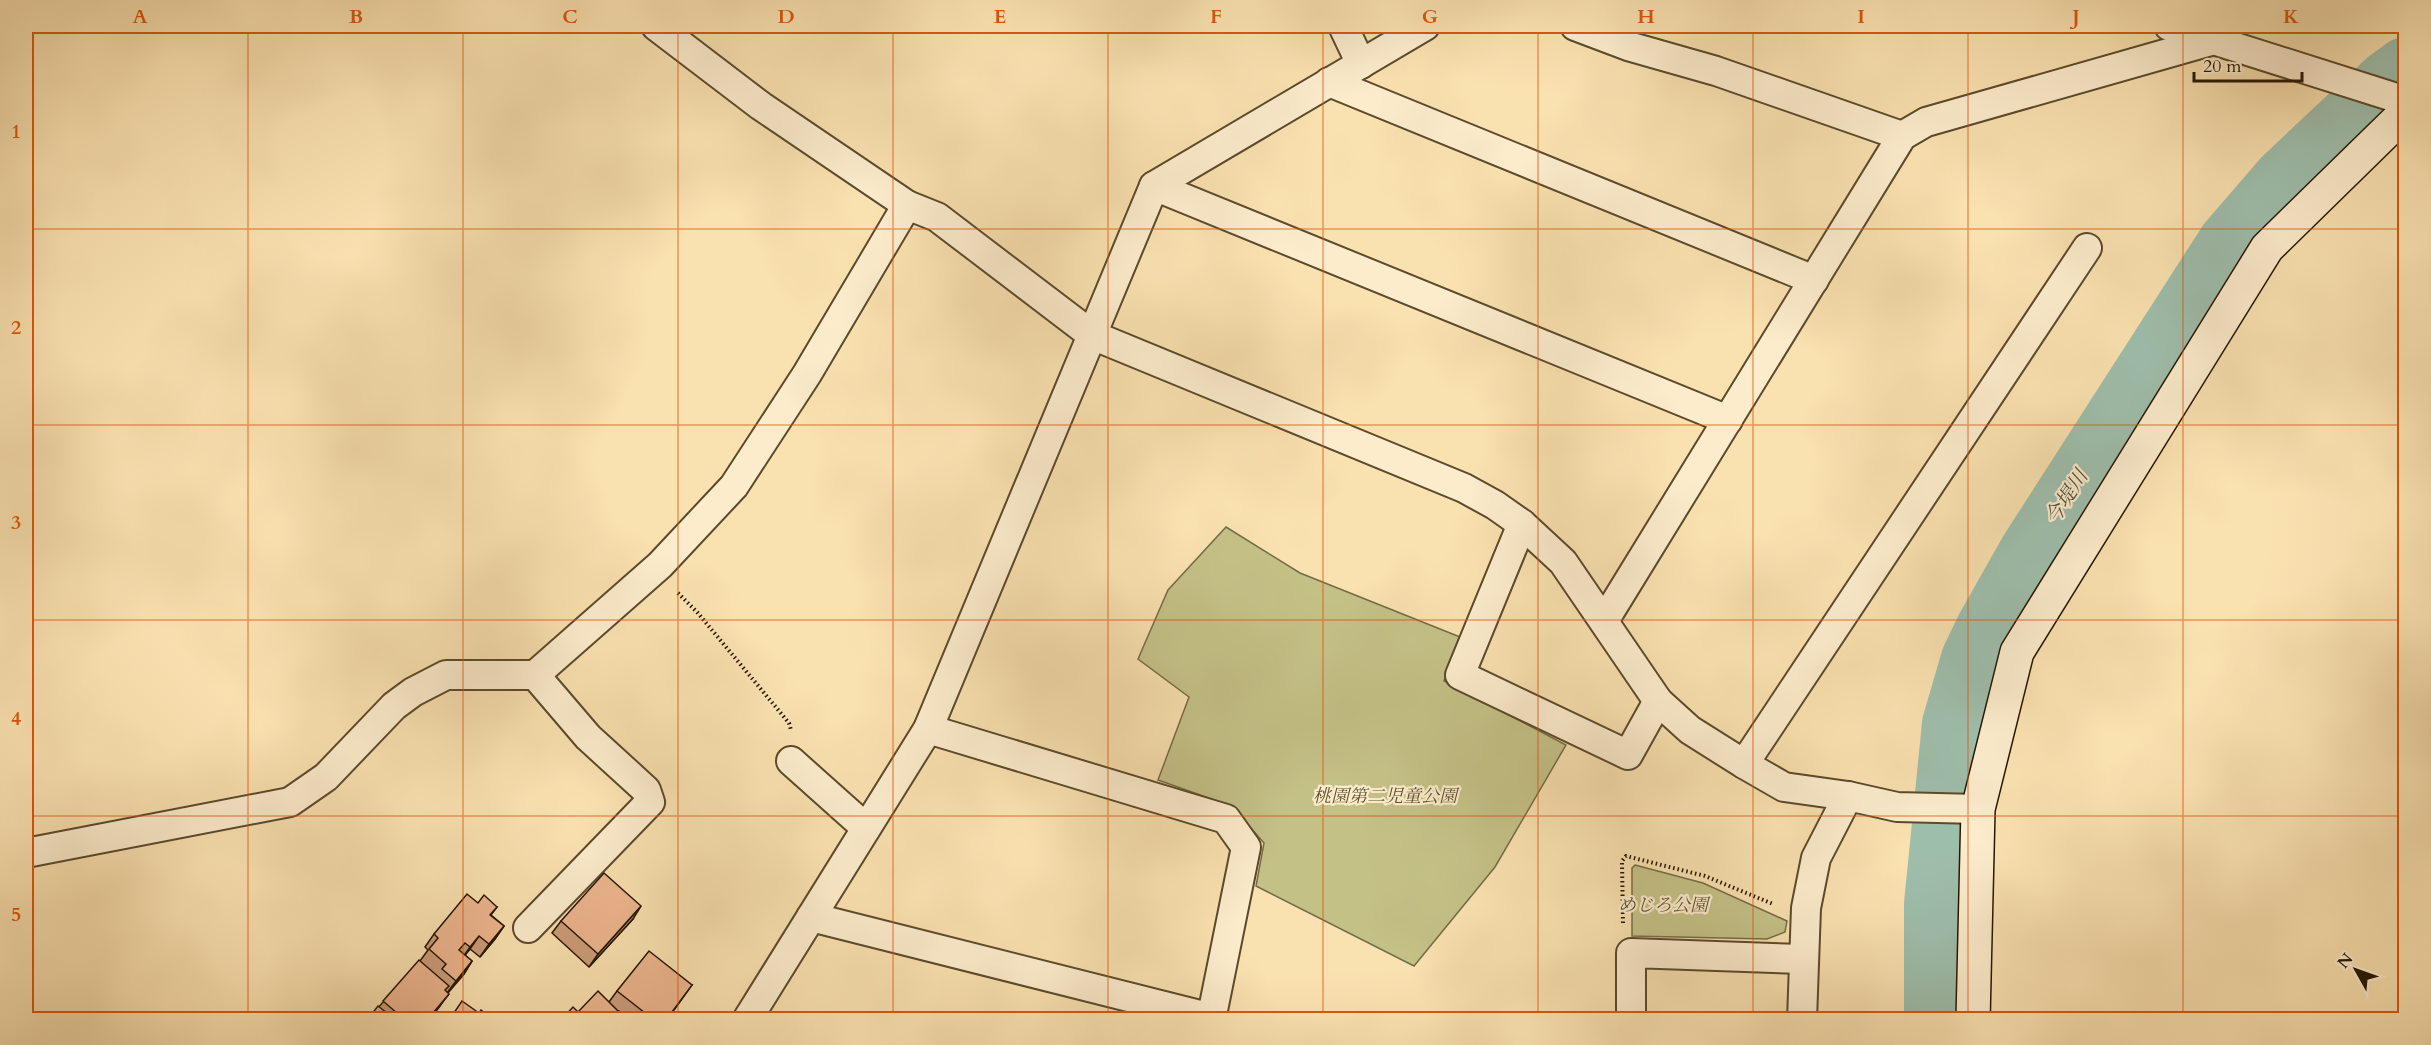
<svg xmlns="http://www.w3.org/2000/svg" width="2431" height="1045" viewBox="0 0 2431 1045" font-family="Cardo,'Noto Serif JP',serif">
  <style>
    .green { fill: #c4c187; stroke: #756c44; stroke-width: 1.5 }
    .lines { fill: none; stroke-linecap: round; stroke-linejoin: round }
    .river { stroke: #9ebeac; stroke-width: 64 }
    .street-casing { stroke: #5b492c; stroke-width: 32 }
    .secondary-casing { stroke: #261600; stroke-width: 36 }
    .path { stroke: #261600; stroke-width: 4; stroke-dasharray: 1.5 3; stroke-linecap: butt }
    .street { stroke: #fceccc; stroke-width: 28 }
    .secondary { stroke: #fceccc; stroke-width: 33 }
    .wall { fill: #cc9c7a; stroke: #261600; stroke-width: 1.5 }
    .shaded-wall { fill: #a67f63; stroke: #261600; stroke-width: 1.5 }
    .building { fill: #edb58e; stroke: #261600; stroke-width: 1.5 }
    .grid { fill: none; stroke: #de560b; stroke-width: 1.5; stroke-opacity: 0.55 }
    .labels { text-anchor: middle; stroke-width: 4.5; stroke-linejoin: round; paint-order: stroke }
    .park-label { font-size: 18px; font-style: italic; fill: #5d522f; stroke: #fceccc }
    .water-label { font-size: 20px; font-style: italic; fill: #50513c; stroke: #fceccc }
    .neatline { fill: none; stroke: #de560b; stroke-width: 2 }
    .grid-label { font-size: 20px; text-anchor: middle; font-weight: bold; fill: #de560b }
  </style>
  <rect width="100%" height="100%" fill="#fae1b0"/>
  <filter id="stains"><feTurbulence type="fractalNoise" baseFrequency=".00333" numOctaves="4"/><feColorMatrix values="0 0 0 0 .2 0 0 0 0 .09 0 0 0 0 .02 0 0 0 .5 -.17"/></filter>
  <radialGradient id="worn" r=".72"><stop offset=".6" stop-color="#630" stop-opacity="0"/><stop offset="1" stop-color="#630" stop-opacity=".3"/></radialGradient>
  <!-- green -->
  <g class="green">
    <polygon points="1226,527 1300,573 1460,637 1444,681 1566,745 1495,867 1414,966 1256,886 1264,843 1231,806 1158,780 1189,697 1138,659 1168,590"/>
    <polygon points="1635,865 1703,883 1787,921 1785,932 1767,939 1632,936 1632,868"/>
  </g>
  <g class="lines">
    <!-- river -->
    <polyline class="river" points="1936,1020 1936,904 1954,724 1973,659 1988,628 2031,552 2229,244 2285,179 2388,82 2406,69"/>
    <defs>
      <g id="street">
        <polyline points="1343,26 1361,64"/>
        <polyline points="1575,26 1628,46 1716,71 1902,136"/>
        <polyline points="2169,26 2406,101"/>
        <polyline points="1329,82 1814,280"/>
        <polyline points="1154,186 1728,420"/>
        <polyline points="907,205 937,217 1092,335 1464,488 1495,505 1522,524 1563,562 1658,701 1690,730 1744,764 1784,787 1848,796 1897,807 1978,809"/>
        <polyline points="1522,524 1460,675 1628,755 1658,701"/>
        <polyline points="1604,621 1902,136 1926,122 2214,40"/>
        <polyline points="928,729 1226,819 1246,847 1211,1020"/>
        <polyline points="791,761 866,828"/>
        <polyline points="1744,764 2087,248"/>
        <polyline points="26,853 290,802 326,777 394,706 413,692 446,675 535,675 660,565 734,486 807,374 907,205 761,106 656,26"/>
        <polyline points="811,917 1212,1018"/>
        <polyline points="528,928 650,802 646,790 588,737 535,675"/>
        <polyline points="747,1020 928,729 1154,186 1425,26"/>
        <polyline points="1631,1020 1631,953 1802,959"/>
        <polyline points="1802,1020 1806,908 1816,858 1848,796"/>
      </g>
      <polyline id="secondary" points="1973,1020 1978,809 2017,652 2267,248 2406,112"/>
    </defs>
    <!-- street casing -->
    <use href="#street" class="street-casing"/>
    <!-- secondary casing -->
    <use href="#secondary" class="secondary-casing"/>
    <!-- path -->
    <g class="path">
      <polyline points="678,593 697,612 789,723 791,730"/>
      <polyline points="1623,923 1622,861 1626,856 1705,876 1773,904"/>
    </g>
    <!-- street -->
    <use href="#street" class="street"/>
    <!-- secondary -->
    <use href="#secondary" class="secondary"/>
  </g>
  <!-- wall -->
  <g class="wall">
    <polygon points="478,903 497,907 491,915 504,926 495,939 480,957 470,949 465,955 472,961 464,974 448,993 440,1006 429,1020 367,1020 420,961 428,950 425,947 434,934"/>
    <polygon points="633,919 589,967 552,933 561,921"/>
    <polygon points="692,985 667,1020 629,1020 619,1011 578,1012 609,1002 617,991"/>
  </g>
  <!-- shaded-wall -->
  <g class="shaded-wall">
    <polygon points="641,906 633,919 589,967 598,954"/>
    <polygon points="504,926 495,939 480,957 489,944"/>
    <polygon points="479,936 470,949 461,960 470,947"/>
    <polygon points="472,961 464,974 447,993 456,981"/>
    <polygon points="449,994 429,1020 427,1020"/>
  </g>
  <!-- building -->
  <g class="building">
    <polygon points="604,873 641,906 598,954 561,921"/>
    <polygon points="467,894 478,903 484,895 497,907 490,915 504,926 489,944 479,936 470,947 465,943 459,950 472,961 456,981 442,969 446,964 429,949 438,938 434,934"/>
    <polygon points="649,951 692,985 666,1020 654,1020 617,991"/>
    <polygon points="419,960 449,986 445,990 449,994 427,1020 405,1020 383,1001"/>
    <polygon points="598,991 626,1019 625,1020 561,1020 573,1007 578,1012"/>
    <polygon points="462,1001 479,1013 481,1010 494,1020 449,1020"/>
    <polygon points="378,1006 396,1020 367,1020"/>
  </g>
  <!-- grid -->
  <path class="grid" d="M248 26V1020M463 26V1020M678 26V1020M893 26V1020M1108 26V1020M1323 26V1020M1538 26V1020M1753 26V1020M1968 26V1020M2183 26V1020M26 229H2406M26 425H2406M26 620H2406M26 816H2406"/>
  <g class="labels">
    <!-- park labels -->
    <g class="park-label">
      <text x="1385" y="802">桃園第二児童公園</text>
      <text x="1663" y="911">めじろ公園</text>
    </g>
    <!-- water labels -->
    <g class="water-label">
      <text transform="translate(2066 497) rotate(-57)" y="7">今堤川</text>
    </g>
  </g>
  <!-- margin -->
  <rect width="2431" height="1045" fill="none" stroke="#fae1b0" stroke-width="66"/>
  <!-- north arrow -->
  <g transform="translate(2356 970) rotate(310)" stroke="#fceccc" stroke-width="4.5" paint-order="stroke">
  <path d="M0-4.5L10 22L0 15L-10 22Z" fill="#261600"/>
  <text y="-9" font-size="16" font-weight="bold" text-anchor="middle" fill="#261600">N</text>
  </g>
  <!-- scale -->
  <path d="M2194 72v9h108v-9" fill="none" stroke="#261600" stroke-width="3"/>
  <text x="2203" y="72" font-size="18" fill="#261600" stroke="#fceccc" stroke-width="4.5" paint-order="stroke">20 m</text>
  <rect x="33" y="33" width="2365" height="979" class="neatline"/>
  <g class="grid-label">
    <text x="140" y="23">A</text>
    <text x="356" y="23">B</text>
    <text x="570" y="23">C</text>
    <text x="786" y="23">D</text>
    <text x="1000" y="23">E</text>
    <text x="1216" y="23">F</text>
    <text x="1430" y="23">G</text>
    <text x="1646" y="23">H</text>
    <text x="1861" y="23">I</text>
    <text x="2076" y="23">J</text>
    <text x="2291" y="23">K</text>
    <text x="16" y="138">1</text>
    <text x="16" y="334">2</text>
    <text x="16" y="529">3</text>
    <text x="16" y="725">4</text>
    <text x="16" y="921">5</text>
  </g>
  <rect width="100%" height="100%" filter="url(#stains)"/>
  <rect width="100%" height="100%" fill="url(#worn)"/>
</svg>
